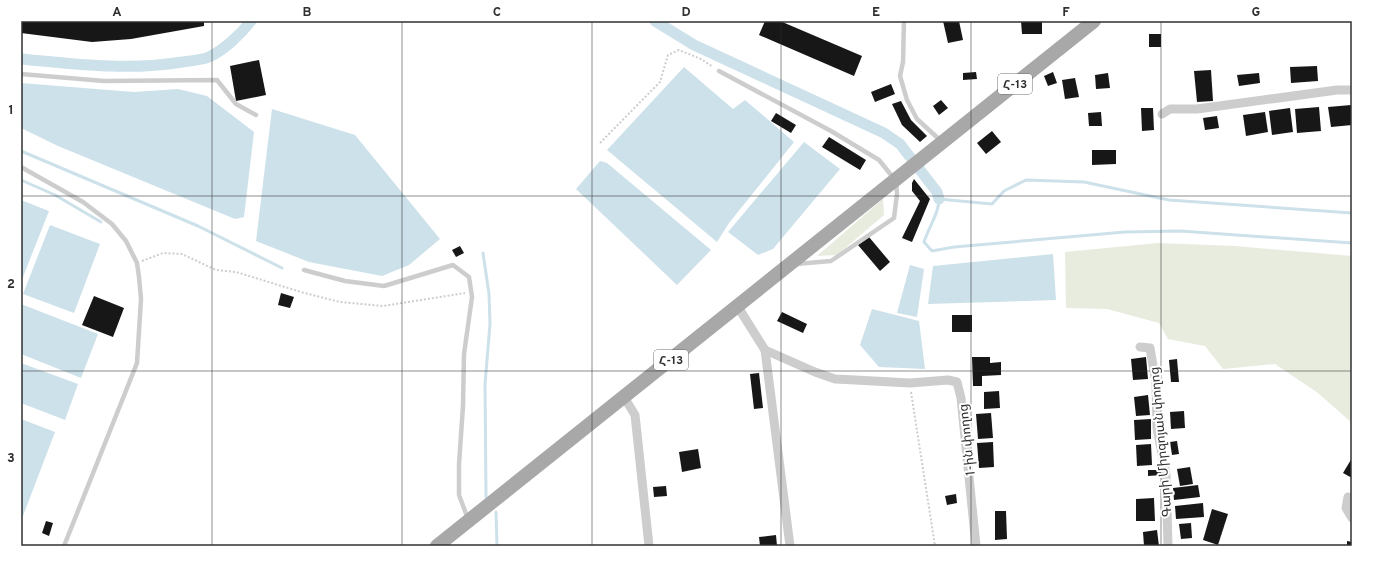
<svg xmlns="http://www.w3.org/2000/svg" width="1373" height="567" viewBox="0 0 1373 567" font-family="Overpass,'Noto Sans Armenian',sans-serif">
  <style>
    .green { fill: #e7ecdf }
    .water { fill: #cde1ea }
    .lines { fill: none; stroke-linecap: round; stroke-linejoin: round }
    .stream { stroke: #cde1ea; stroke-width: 3 }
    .canal { stroke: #cde1ea; stroke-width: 11 }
    .building { fill: #171717 }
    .path { stroke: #cdcdcd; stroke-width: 2; stroke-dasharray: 2 2; stroke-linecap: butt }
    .lane { stroke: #cdcdcd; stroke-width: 4.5 }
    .street { stroke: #cdcdcd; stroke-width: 9 }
    .primary { stroke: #a8a8a8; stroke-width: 14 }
    .grid { fill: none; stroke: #303030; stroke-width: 1; stroke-opacity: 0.55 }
    .labels { text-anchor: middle; stroke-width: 4; stroke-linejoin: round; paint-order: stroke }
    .shield { fill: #fff; stroke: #6e6e6e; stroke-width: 1 }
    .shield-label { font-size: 12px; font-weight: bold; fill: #303030 }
    .street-label { font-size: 13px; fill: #303030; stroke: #fff }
    .neatline { fill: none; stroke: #303030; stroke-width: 1.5 }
    .grid-label { font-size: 13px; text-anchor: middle; font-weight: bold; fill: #303030 }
  </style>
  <rect width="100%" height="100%" fill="#fff"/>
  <!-- green -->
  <g class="green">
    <polygon points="883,199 884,215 837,255 817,256"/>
    <polygon points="1158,243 1235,246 1352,256 1352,423 1318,393 1275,364 1223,369 1205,346 1168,339 1159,323 1107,309 1066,308 1065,252"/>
  </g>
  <!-- water -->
  <g class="water">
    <polygon points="684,67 733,109 745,100 794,142 729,223 717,242 607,150"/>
    <polygon points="21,83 134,92 178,89 207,96 254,132 244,217 235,219 58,146 21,128"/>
    <polygon points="272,109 355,135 440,239 409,265 382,276 309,262 256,241"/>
    <polygon points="804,142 840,169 773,249 758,255 728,232"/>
    <polygon points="600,161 607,163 711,250 677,285 576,189"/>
    <polygon points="21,200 49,211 21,282"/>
    <polygon points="50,225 100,244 74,313 23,294"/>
    <polygon points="1053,254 1056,300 928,304 933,266"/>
    <polygon points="910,265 924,269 917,317 897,313"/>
    <polygon points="21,304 98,334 81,378 21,354"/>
    <polygon points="872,309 919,321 925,369 879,367 860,345"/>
    <polygon points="21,363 78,384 65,420 21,403"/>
    <polygon points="21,419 55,432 23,516 21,515"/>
  </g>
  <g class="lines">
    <!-- stream -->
    <g class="stream">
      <polyline points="21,151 198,226 282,268"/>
      <polyline points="21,180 55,195 101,222"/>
      <path d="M1352 213 1169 200 1084 182 1026 180 1004 191 992 204 939 199C940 211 928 229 924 242L932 251 954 247 1125 232 1180 231 1352 243"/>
      <polyline points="483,253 489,294 490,324 485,384 486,497"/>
      <polyline points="496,512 497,546"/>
    </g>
    <!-- canal -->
    <g class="canal">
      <polyline points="655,21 694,45 884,133 900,144 937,192 939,199"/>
      <path d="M21 59C75 64 129 71 182 62 191 61 202 60 209 57 224 50 241 34 251 21"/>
    </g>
  </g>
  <!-- building -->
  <g class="building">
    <polygon points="21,21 204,21 204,26 131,39 92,42 21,33"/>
    <polygon points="765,21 780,21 862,56 854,76 759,35"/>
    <polygon points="943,21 959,21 963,40 948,43"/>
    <polygon points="1021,21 1042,21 1042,34 1022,34"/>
    <rect x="1149" y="34" width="12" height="13"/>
    <polygon points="259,60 266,95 236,101 230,66"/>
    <polygon points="1317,66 1318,81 1291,83 1290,67"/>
    <polygon points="1211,70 1213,101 1197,102 1194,71"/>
    <polygon points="976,72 977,79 963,80 963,73"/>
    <polygon points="1053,72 1057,83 1048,86 1044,76"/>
    <polygon points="1108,73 1110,88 1096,89 1095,75"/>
    <polygon points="1259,73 1260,83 1239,86 1237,75"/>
    <polygon points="1075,78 1079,97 1065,99 1062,80"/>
    <polygon points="891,84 895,94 875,102 871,92"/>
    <polygon points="941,100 948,108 939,115 933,106"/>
    <polygon points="901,101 911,120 927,136 920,142 902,125 892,104"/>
    <polygon points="1351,105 1352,125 1331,127 1328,107"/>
    <polygon points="1319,107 1321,131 1297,133 1295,109"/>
    <polygon points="1141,108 1153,108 1154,130 1142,131"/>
    <polygon points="1290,108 1293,132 1272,135 1269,111"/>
    <polygon points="1101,112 1102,126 1089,126 1088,113"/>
    <polygon points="1265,112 1268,132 1246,136 1243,115"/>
    <polygon points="776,113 796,125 791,133 771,121"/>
    <polygon points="1217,116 1219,128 1205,130 1203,118"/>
    <polygon points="992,131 1001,142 986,154 977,143"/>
    <polygon points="829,137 866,160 860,170 822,147"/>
    <polygon points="1092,150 1116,150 1116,164 1092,165"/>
    <polygon points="914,179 930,199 912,242 902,238 920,201 912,191 912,183"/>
    <polygon points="869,237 890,262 880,271 858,245"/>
    <polygon points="460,246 464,253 456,257 452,250"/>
    <polygon points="281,293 294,297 290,308 278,305"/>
    <polygon points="94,296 124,308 113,337 82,325"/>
    <polygon points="782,312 807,324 803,333 777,321"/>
    <rect x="952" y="315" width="20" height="17"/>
    <polygon points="972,357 990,357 990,363 1001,362 1001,375 982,376 982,386 973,386"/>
    <polygon points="1146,357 1148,379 1133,380 1131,359"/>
    <polygon points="1177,359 1179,382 1171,382 1169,360"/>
    <polygon points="759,373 763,408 754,409 750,374"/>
    <polygon points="999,391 1000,408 984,409 984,392"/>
    <polygon points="1148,395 1150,415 1136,416 1134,397"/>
    <polygon points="1184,411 1185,428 1171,429 1170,412"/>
    <polygon points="991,413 993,438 978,439 976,414"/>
    <polygon points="1151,419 1151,439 1135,440 1134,420"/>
    <polygon points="1177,441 1179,454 1172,455 1170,442"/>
    <polygon points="993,442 994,467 979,468 977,443"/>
    <polygon points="1151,444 1152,465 1137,466 1136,445"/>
    <polygon points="698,449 701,468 682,472 679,452"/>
    <polygon points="1352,458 1352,478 1343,473"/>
    <polygon points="1190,467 1193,484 1180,486 1177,469"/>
    <polygon points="1148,470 1162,470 1162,475 1148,476"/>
    <polygon points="1198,485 1200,497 1174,500 1173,488"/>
    <polygon points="666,486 667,496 654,497 653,487"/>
    <polygon points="956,494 957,503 947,505 945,496"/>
    <polygon points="1154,498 1155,521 1136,521 1136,499"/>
    <polygon points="1203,503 1204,517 1176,519 1175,506"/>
    <polygon points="1212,509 1228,514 1218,545 1203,540"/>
    <polygon points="995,511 1006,511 1007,539 995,540"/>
    <polygon points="46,521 53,523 49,536 42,533"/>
    <polygon points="1191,523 1192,538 1181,539 1179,524"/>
    <polygon points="1157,530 1159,546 1144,546 1143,532"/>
    <polygon points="776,535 777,546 760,546 759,537"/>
    <polygon points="1347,541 1352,542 1352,546 1347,546"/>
  </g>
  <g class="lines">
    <!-- path -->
    <g class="path">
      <polyline points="600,143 660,82 668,55 679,50 701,59 713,67"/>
      <polyline points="142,261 163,253 182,254 216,270 236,272 301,292 340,302 383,306 465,293"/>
      <polyline points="911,392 935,546"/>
    </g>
    <!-- lane -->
    <g class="lane">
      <polyline points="904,21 903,62 900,76 907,100 917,119 941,141"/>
      <polyline points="719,71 831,131 879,160 896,181 897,194 894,218 831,261 796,264"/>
      <polyline points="21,74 104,81 217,80 236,104 256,115"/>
      <polyline points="21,167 83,202 112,224 126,241 137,263 139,277 141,299 137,363 64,546"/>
      <polyline points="304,270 345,281 384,286 453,265 469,277 472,297 464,354 463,406 459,464 459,495 468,519"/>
    </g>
    <!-- street -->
    <g class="street">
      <polyline points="1162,114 1170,109 1197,109 1337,90 1352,90"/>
      <polyline points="738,307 765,350 815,372 835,379 855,380 910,383 948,380 957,382 961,398 976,546"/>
      <polyline points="1140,347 1150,348 1156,383 1157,428 1166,475 1168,546"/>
      <polyline points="765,350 790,546"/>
      <polyline points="624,397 635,415 649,546"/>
      <polyline points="1348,497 1346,508 1352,518"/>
    </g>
    <!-- primary -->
    <polyline class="primary" points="437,546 1094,21"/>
  </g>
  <!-- grid -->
  <path class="grid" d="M212 21V546M402 21V546M592 21V546M781 21V546M971 21V546M1161 21V546M21 196H1352M21 371H1352"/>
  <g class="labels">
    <!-- shield labels -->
    <g class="shield">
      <rect x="998" y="74" width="34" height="20" rx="3"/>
      <rect x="654" y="350" width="34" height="20" rx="3"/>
    </g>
    <g class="shield-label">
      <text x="1015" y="88">Հ-13</text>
      <text x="671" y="364">Հ-13</text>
    </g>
    <!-- street labels -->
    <g class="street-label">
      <text transform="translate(966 440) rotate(-96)" y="5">1-ին փողոց</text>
      <text transform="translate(1160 442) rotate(-95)" y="5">Գարի Միրզոյան փողոց</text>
    </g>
  </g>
  <!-- border -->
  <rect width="1373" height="567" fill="none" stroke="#ffffff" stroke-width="44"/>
  <rect x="22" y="22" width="1329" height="523" class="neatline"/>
  <g class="grid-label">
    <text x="117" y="16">A</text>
    <text x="307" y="16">B</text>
    <text x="497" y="16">C</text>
    <text x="686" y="16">D</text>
    <text x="876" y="16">E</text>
    <text x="1066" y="16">F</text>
    <text x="1256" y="16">G</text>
    <text x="11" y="114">1</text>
    <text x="11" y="288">2</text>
    <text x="11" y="462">3</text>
  </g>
</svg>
